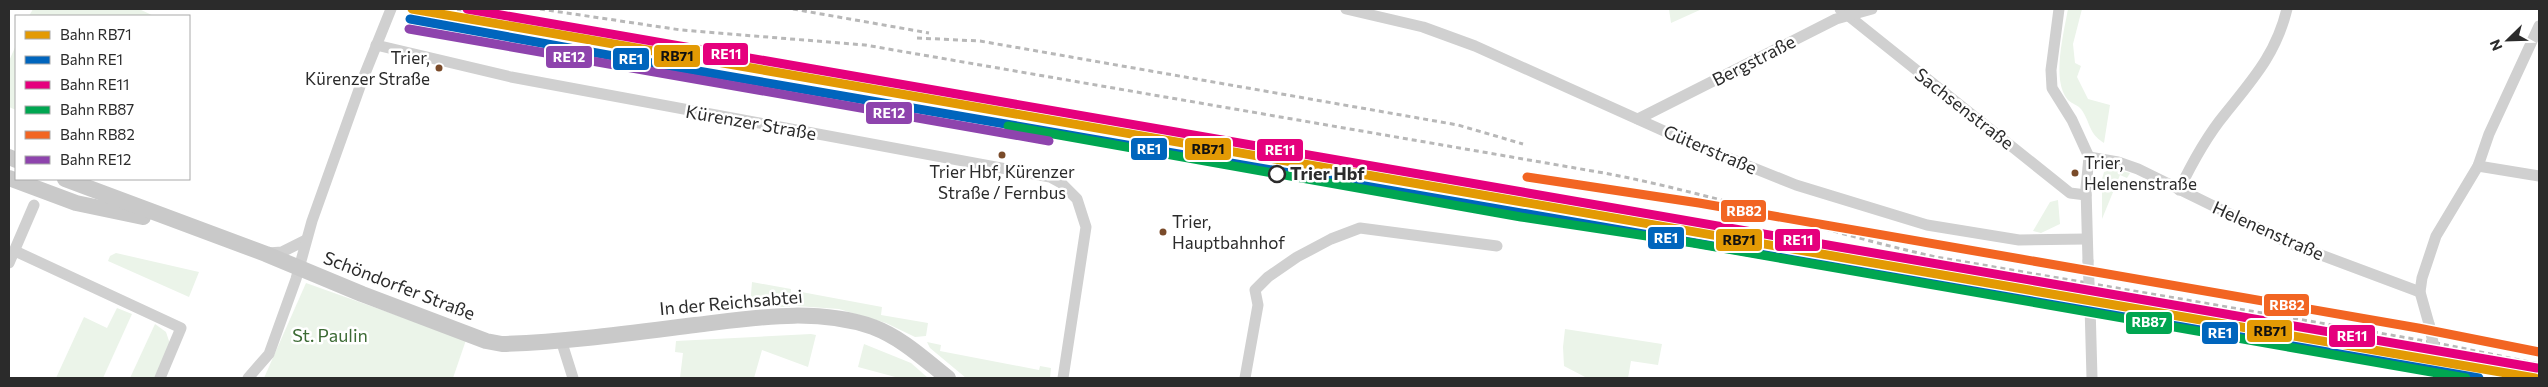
<svg xmlns="http://www.w3.org/2000/svg" width="2548" height="387" viewBox="0 0 2548 387" font-family="Commissioner,sans-serif">
  <style>
    .green { fill: #ebf4e9 }
    .lines { fill: none; stroke-linecap: round; stroke-linejoin: round }
    .minor { stroke: #d0d0d0; stroke-width: 11 }
    .secondary { stroke: #c9c9c9; stroke-width: 16 }
    .rail { stroke: #b8b8b8; stroke-width: 3; stroke-dasharray: 5 4; stroke-linecap: butt }
    .minor-bridge { stroke: #d0d0d0; stroke-width: 11 }
    .rail-1-casing { stroke: #fff; stroke-width: 12 }
    .rail-2-casing { stroke: #fff; stroke-width: 12 }
    .rail-3-casing { stroke: #fff; stroke-width: 12 }
    .rail-4-casing { stroke: #fff; stroke-width: 12 }
    .rail-5-casing { stroke: #fff; stroke-width: 12 }
    .rail-6-casing { stroke: #fff; stroke-width: 12 }
    .rail-1 { stroke: #e39a04; stroke-width: 9 }
    .rail-2 { stroke: #0065bd; stroke-width: 9 }
    .rail-3 { stroke: #e5007d; stroke-width: 9 }
    .rail-4 { stroke: #00a651; stroke-width: 9 }
    .rail-5 { stroke: #f26522; stroke-width: 9 }
    .rail-6 { stroke: #8e44ad; stroke-width: 9 }
    .bus-dot { fill: #7a4b2a; stroke: #fff; stroke-width: 2 }
    .stop-dot { fill: #fff; stroke: #2b2b2b; stroke-width: 2.5 }
    .labels { text-anchor: middle; stroke-width: 5; stroke-linejoin: round; paint-order: stroke }
    .bus-label { font-size: 17px; fill: #2b2b2b; stroke: #fff; text-anchor: start }
    .street-label { font-size: 18px; fill: #2b2b2b; stroke: #fff }
    .stop-label { font-size: 18px; font-weight: bold; fill: #2b2b2b; stroke: #fff; text-anchor: start }
    .park-label { font-size: 18px; fill: #3d6b35; stroke: #fff }
    .line-badge { stroke: #fff; stroke-width: 2 }
    .badge-label { font-size: 14px; text-anchor: middle; font-weight: bold; fill: #fff }
    .pale-badge-label { font-size: 14px; text-anchor: middle; font-weight: bold; fill: #111 }
  </style>
  <rect width="100%" height="100%" fill="#fff"/>
  <!-- green -->
  <g class="green">
    <polygon points="33,9 139,9 154,16 29,16"/>
    <polygon points="1669,9 1702,9 1671,23"/>
    <path d="M2068 9H2082L2073 44 2075 63 2081 66 2077 77 2088 99 2110 105 2104 143C2088 133 2091 123 2081 109 2078 105 2072 104 2068 100 2051 81 2064 32 2068 9Z"/>
    <polygon points="16,45 16,110 9,107 9,61"/>
    <polygon points="2114,169 2130,173 2127,178 2120,175 2102,219 2102,179 2104,172"/>
    <polygon points="2058,200 2060,224 2041,233 2033,231 2050,202"/>
    <polygon points="116,253 199,272 189,297 108,261 110,256"/>
    <polygon points="752,282 791,289 790,307 750,307"/>
    <polygon points="306,283 466,340 453,378 264,378"/>
    <polygon points="796,291 882,307 881,315 928,323 926,336 915,337 886,323 839,309 796,306"/>
    <polygon points="117,308 132,314 103,378 56,378 84,317 107,328"/>
    <polygon points="155,324 166,332 170,344 155,378 130,378"/>
    <polygon points="1565,329 1662,344 1658,365 1631,361 1628,378 1587,378 1564,366 1563,347"/>
    <polygon points="811,334 816,335 808,367 762,350 754,378 680,378 683,353 675,352 676,341"/>
    <polygon points="927,342 941,345 940,351 1039,370 1040,366 1051,368 1050,378 966,378 930,348"/>
    <polygon points="864,344 911,363 928,378 899,378 858,367"/>
  </g>
  <g class="lines">
    <!-- minor -->
    <g class="minor">
      <polyline points="1346,9 1423,27 1475,46 1684,140 1796,185 1927,225 2019,240 2086,239"/>
      <polyline points="1840,9 2070,193 2086,195"/>
      <polyline points="2059,9 2051,70 2052,88 2072,120 2089,157"/>
      <polyline points="376,45 511,77 1050,177 1061,183 1077,199 1086,227 1063,378"/>
      <polyline points="1638,119 1836,19 1872,9"/>
      <polyline points="2089,157 2118,162 2138,169 2289,243 2420,292"/>
      <polyline points="2478,166 2539,176"/>
      <path d="M2179 190C2192 163 2206 137 2225 114 2253 79 2276 54 2287 9"/>
      <polyline points="15,251 181,328 160,378"/>
      <polyline points="268,253 282,252 306,240"/>
      <polyline points="2088,261 2086,188 2089,157"/>
      <polyline points="9,263 34,205"/>
      <polyline points="2090,305 2092,378"/>
      <polyline points="2429,324 2420,292 2422,278 2436,236 2478,166 2489,134 2539,26"/>
      <polyline points="561,340 573,378"/>
      <polyline points="248,378 269,354 296,279 312,221 362,81 391,9"/>
      <polyline points="1245,378 1258,305 1255,290 1268,277 1297,257 1331,239 1360,228 1497,246"/>
    </g>
    <!-- secondary -->
    <g class="secondary">
      <polyline points="9,157 16,160"/>
      <polyline points="9,178 76,203 143,217"/>
      <path d="M65 179 266 254 362 294 486 341 502 344C567 342 631 333 695 325 754 318 815 307 873 327 902 338 924 359 948 378"/>
    </g>
    <!-- rail -->
    <g class="rail">
      <polyline points="448,9 1011,106"/>
      <path d="M540 9 681 30 865 45 1604 173C1716 194 1824 232 1936 257L2437 343 2539 364"/>
      <polyline points="793,9 929,33"/>
      <polyline points="917,38 980,41 1458,125 1523,144"/>
    </g>
    <!-- minor-bridge -->
    <g class="minor-bridge">
      <polyline points="2088,261 2090,305"/>
      <polyline points="2429,324 2440,375"/>
    </g>
    <defs>
      <path id="rail-1" d="M412 9C1119 137 1828 253 2535 378"/>
      <polyline id="rail-2" points="410,19 663,65 2479,378"/>
      <polyline id="rail-3" points="467,9 2537,368"/>
      <polyline id="rail-4" points="1008,126 1521,217 1693,243 2466,378"/>
      <polyline id="rail-5" points="1527,177 1699,203 2418,328 2539,352"/>
      <polyline id="rail-6" points="409,29 1049,141"/>
    </defs>
    <!-- rail-1 casing -->
    <use href="#rail-1" class="rail-1-casing"/>
    <!-- rail-2 casing -->
    <use href="#rail-2" class="rail-2-casing"/>
    <!-- rail-3 casing -->
    <use href="#rail-3" class="rail-3-casing"/>
    <!-- rail-4 casing -->
    <use href="#rail-4" class="rail-4-casing"/>
    <!-- rail-5 casing -->
    <use href="#rail-5" class="rail-5-casing"/>
    <!-- rail-6 casing -->
    <use href="#rail-6" class="rail-6-casing"/>
    <!-- rail-1 -->
    <use href="#rail-1" class="rail-1"/>
    <!-- rail-2 -->
    <use href="#rail-2" class="rail-2"/>
    <!-- rail-3 -->
    <use href="#rail-3" class="rail-3"/>
    <!-- rail-4 -->
    <use href="#rail-4" class="rail-4"/>
    <!-- rail-5 -->
    <use href="#rail-5" class="rail-5"/>
    <!-- rail-6 -->
    <use href="#rail-6" class="rail-6"/>
  </g>
  <!-- markers -->
  <g class="bus-dot">
    <circle cx="439" cy="68" r="4.5"/>
    <circle cx="1002" cy="155" r="4.5"/>
    <circle cx="2075" cy="173" r="4.5"/>
    <circle cx="1163" cy="232" r="4.5"/>
  </g>
  <circle class="stop-dot" cx="1277" cy="174" r="8"/>
  <g class="labels">
    <!-- bus labels -->
    <g class="bus-label">
      <text x="430" y="64" text-anchor="end">Trier,<tspan x="430" dy="21">Kürenzer Straße</tspan></text>
      <text x="2084" y="169">Trier,<tspan x="2084" dy="21">Helenenstraße</tspan></text>
      <text x="1002" y="178" text-anchor="middle">Trier Hbf, Kürenzer<tspan x="1002" dy="21">Straße / Fernbus</tspan></text>
      <text x="1172" y="228">Trier,<tspan x="1172" dy="21">Hauptbahnhof</tspan></text>
    </g>
    <!-- street labels -->
    <g class="street-label">
      <text transform="translate(1754 61) rotate(-27)" y="6">Bergstraße</text>
      <text transform="translate(1964 109) rotate(38)" y="6">Sachsenstraße</text>
      <text transform="translate(751 123) rotate(10)" y="6">Kürenzer Straße</text>
      <text transform="translate(1710 150) rotate(23)" y="6">Güterstraße</text>
      <text transform="translate(2268 231) rotate(24)" y="6">Helenenstraße</text>
      <text transform="translate(399 286) rotate(21)" y="6">Schöndorfer Straße</text>
      <text transform="translate(731 303) rotate(-5)" y="6">In der Reichsabtei</text>
    </g>
    <!-- stop labels -->
    <g class="stop-label">
      <text x="1290" y="180">Trier Hbf</text>
    </g>
    <!-- park labels -->
    <g class="park-label">
      <text x="330" y="342">St. Paulin</text>
    </g>
  </g>
  <g class="line-badge">
    <rect x="702" y="42" width="47" height="24" rx="5" fill="#e5007d"/>
    <rect x="653" y="44" width="48" height="24" rx="5" fill="#e39a04"/>
    <rect x="545" y="45" width="48" height="24" rx="5" fill="#8e44ad"/>
    <rect x="612" y="47" width="38" height="24" rx="5" fill="#0065bd"/>
    <rect x="865" y="101" width="48" height="24" rx="5" fill="#8e44ad"/>
    <rect x="1130" y="137" width="38" height="24" rx="5" fill="#0065bd"/>
    <rect x="1184" y="137" width="48" height="24" rx="5" fill="#e39a04"/>
    <rect x="1256" y="138" width="48" height="24" rx="5" fill="#e5007d"/>
    <rect x="1720" y="199" width="47" height="24" rx="5" fill="#f26522"/>
    <rect x="1647" y="226" width="38" height="24" rx="5" fill="#0065bd"/>
    <rect x="1774" y="228" width="47" height="24" rx="5" fill="#e5007d"/>
    <rect x="1715" y="228" width="48" height="24" rx="5" fill="#e39a04"/>
    <rect x="2263" y="293" width="47" height="24" rx="5" fill="#f26522"/>
    <rect x="2125" y="311" width="48" height="24" rx="5" fill="#00a651"/>
    <rect x="2246" y="319" width="47" height="24" rx="5" fill="#e39a04"/>
    <rect x="2201" y="321" width="38" height="24" rx="5" fill="#0065bd"/>
    <rect x="2328" y="324" width="48" height="24" rx="5" fill="#e5007d"/>
  </g>
  <g class="badge-label">
    <text x="726" y="59">RE11</text>
    <text x="569" y="62">RE12</text>
    <text x="631" y="64">RE1</text>
    <text x="889" y="118">RE12</text>
    <text x="1149" y="154">RE1</text>
    <text x="1280" y="155">RE11</text>
    <text x="1744" y="216">RB82</text>
    <text x="1666" y="243">RE1</text>
    <text x="1798" y="245">RE11</text>
    <text x="2287" y="310">RB82</text>
    <text x="2149" y="327">RB87</text>
    <text x="2220" y="338">RE1</text>
    <text x="2352" y="341">RE11</text>
  </g>
  <g class="pale-badge-label">
    <text x="677" y="61">RB71</text>
    <text x="1208" y="154">RB71</text>
    <text x="1739" y="245">RB71</text>
    <text x="2270" y="336">RB71</text>
  </g>
  <!-- border -->
  <rect width="2548" height="387" fill="none" stroke="#2b2b2b" stroke-width="20"/>
  <!-- legend -->
  <rect x="15" y="15" width="175" height="165" fill="#ffffff" stroke="#aaaaaa"/>
  <rect x="25" y="31" width="25" height="8" fill="#e39a04" stroke="#aaaaaa"/>
  <text x="60" y="40" font-size="15" fill="#2b2b2b">Bahn RB71</text>
  <rect x="25" y="56" width="25" height="8" fill="#0065bd" stroke="#aaaaaa"/>
  <text x="60" y="65" font-size="15" fill="#2b2b2b">Bahn RE1</text>
  <rect x="25" y="81" width="25" height="8" fill="#e5007d" stroke="#aaaaaa"/>
  <text x="60" y="90" font-size="15" fill="#2b2b2b">Bahn RE11</text>
  <rect x="25" y="106" width="25" height="8" fill="#00a651" stroke="#aaaaaa"/>
  <text x="60" y="115" font-size="15" fill="#2b2b2b">Bahn RB87</text>
  <rect x="25" y="131" width="25" height="8" fill="#f26522" stroke="#aaaaaa"/>
  <text x="60" y="140" font-size="15" fill="#2b2b2b">Bahn RB82</text>
  <rect x="25" y="156" width="25" height="8" fill="#8e44ad" stroke="#aaaaaa"/>
  <text x="60" y="165" font-size="15" fill="#2b2b2b">Bahn RE12</text>
  <!-- north arrow -->
  <g transform="translate(2508 40) rotate(247)" stroke="#ffffff" stroke-width="4" paint-order="stroke">
  <path d="M0-4L9 19L0 12L-9 19Z" fill="#2b2b2b"/>
  <text y="-8" font-size="14" font-weight="bold" text-anchor="middle" fill="#2b2b2b">N</text>
  </g>
</svg>
